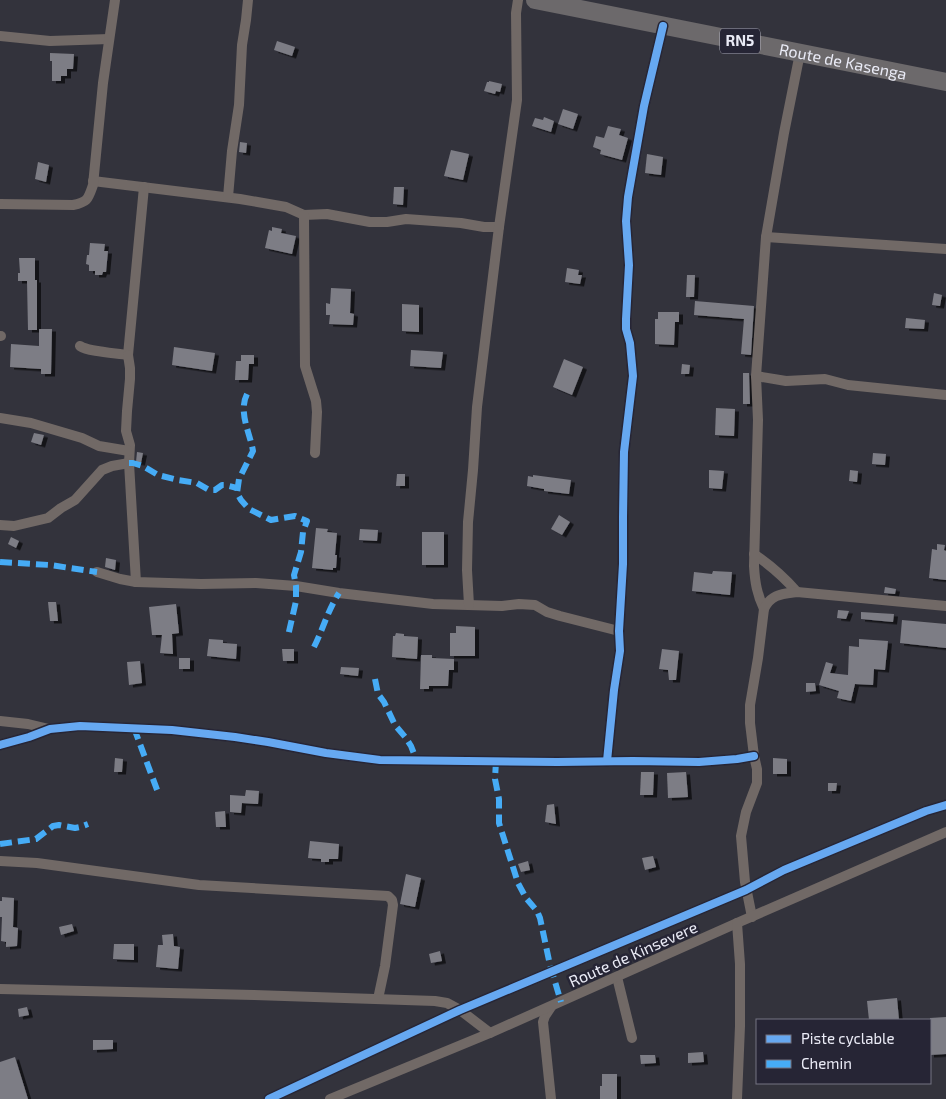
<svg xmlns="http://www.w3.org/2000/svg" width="946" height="1099" viewBox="0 0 946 1099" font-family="'Exo 2',sans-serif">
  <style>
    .building { fill: #7d7d85; filter: url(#shadow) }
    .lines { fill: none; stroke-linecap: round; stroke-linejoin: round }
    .street { stroke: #716966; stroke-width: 10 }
    .highway { stroke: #6c696b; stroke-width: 18 }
    .quiet { stroke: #46acf6; stroke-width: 6; stroke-dasharray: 12 6; stroke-linecap: butt }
    .cycleway-casing { stroke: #262535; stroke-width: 11 }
    .cycleway { stroke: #66a8f1; stroke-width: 8 }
    .labels { text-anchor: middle; stroke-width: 5; stroke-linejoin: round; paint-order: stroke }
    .shield { fill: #262535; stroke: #afb0bc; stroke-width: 1 }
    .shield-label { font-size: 15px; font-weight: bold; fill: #eaebf6 }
    .street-label { font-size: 16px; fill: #eaebf6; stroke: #262535 }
  </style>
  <defs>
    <filter id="shadow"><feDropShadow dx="4" dy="2.5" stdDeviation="0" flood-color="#0009"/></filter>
  </defs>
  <rect width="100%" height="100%" fill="#33333c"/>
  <!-- building -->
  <g class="building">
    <polygon points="277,41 295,47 292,56 274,50"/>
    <polygon points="50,53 74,54 73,69 67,69 67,76 61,76 61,81 52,81 52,61 50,61"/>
    <polygon points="489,81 502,84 500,92 496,91 495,94 484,91 487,82 489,82"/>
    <polygon points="563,109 578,114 573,129 558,124"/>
    <polygon points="544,117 554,121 551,132 532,126 535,118 543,120"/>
    <polygon points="608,126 621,129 619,135 628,138 622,160 600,154 601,150 593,147 596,136 604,138"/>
    <polygon points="240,142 247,143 246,153 239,152"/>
    <polygon points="451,150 469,154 463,180 444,176"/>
    <polygon points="647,154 663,157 661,175 645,173"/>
    <polygon points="38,162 49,165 46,182 35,179"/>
    <polygon points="394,187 404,187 403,205 393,204"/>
    <polygon points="272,227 282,229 281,233 296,236 292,254 265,248 269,230 272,231"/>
    <polygon points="90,243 105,244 104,251 108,251 106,272 103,272 102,275 95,275 95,271 89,271 89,265 86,264 87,255 89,255"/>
    <polygon points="19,258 35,258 35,280 37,280 37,330 28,330 27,281 18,281 18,273 20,273"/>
    <polygon points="567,268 579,270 578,275 582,275 580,284 565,282"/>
    <polygon points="687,275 695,275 694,297 686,297"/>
    <polygon points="331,288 351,289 350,313 354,314 353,325 329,324 330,315 326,315 326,303 330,304"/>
    <polygon points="934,293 942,295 940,306 932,305"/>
    <polygon points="695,301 754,306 751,355 741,354 744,319 694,315"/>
    <polygon points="402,304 419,305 419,332 402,331"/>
    <polygon points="658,312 679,312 679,322 675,322 674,345 655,344 655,319 658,319"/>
    <polygon points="906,318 925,320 924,329 905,328"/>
    <polygon points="39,329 52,329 51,374 41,374 41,369 10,367 11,344 39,346"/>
    <polygon points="174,347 215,353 212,371 172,365"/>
    <polygon points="411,350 443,352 441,368 410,366"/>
    <polygon points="241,355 254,355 254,364 249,364 248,380 235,380 236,361 241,361"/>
    <polygon points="564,359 583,367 572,395 553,387"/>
    <polygon points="682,364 690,365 689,374 681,374"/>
    <polygon points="743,373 749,373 750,404 743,404"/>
    <polygon points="716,408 735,409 734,436 715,435"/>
    <polygon points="34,433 44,435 41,445 31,442"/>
    <polygon points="137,452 143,453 141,463 136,462"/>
    <polygon points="873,453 886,454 885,465 872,464"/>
    <polygon points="709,470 724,471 722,489 709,488"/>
    <polygon points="850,470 858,471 857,482 849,481"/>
    <polygon points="397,474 405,474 405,486 396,486"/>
    <polygon points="533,475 571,480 569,494 544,491 544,489 527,486 528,476 533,477"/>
    <polygon points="559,515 570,522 562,535 551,529"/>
    <polygon points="316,528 328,529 327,532 337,533 335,555 337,555 336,568 333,568 333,570 312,568"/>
    <polygon points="360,529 378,530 377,541 359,540"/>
    <rect x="422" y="532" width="22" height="33"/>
    <polygon points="11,537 19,541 16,548 8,544"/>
    <polygon points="937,544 945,545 944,550 946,551 946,580 929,578 932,549 937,550"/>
    <polygon points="106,558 116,560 115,570 105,567"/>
    <polygon points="713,571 732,572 730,595 692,591 694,572 712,574"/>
    <polygon points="885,587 896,589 895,594 884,593"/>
    <polygon points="48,602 56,602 58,621 50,621"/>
    <polygon points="176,604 179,633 172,634 173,654 160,653 162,635 152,635 149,607"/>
    <polygon points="838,610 849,611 846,619 837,618"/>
    <polygon points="861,612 894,614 893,622 861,619"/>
    <polygon points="902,620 946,624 946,648 900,643"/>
    <polygon points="456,626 475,627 475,656 450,656 450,633 456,633"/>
    <polygon points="396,633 404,634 404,636 418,637 417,659 392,657 393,636 395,636"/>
    <polygon points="209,639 223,640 223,643 237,644 236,659 207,656"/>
    <polygon points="859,639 888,641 885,670 874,669 873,685 855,684 851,701 837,698 839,691 819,685 826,662 833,664 830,673 848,675 849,646 859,647"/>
    <polygon points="282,649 294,649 294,661 283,661"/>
    <polygon points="662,649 679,651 676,680 669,680 668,670 659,669"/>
    <polygon points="421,655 432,655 432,658 454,659 454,670 449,670 448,686 429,686 429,689 420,689"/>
    <rect x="179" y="658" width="11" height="11"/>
    <polygon points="140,661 142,683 129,685 127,662"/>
    <polygon points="341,667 359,668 358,676 340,674"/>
    <polygon points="806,683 815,683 816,691 806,692"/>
    <polygon points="115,758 123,759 122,772 114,772"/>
    <polygon points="773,758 787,759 787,774 773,774"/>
    <polygon points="641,772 654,772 653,795 640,795"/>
    <polygon points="686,772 688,797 668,798 667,773"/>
    <polygon points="828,783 837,783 836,791 828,791"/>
    <polygon points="246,790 259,791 258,804 242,803 241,813 230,812 230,795 245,796"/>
    <polygon points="554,804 556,824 545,822 547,805"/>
    <polygon points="225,811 226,827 216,827 215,812"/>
    <polygon points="310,841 339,844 338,859 329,859 329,862 321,862 321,859 308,858"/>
    <polygon points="653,856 656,867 645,870 642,858"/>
    <polygon points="528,861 530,870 521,872 518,864"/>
    <polygon points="406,874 421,878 415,907 400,904"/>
    <polygon points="2,897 14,898 13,927 18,928 17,946 6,947 6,942 1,941 2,917 0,917 0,901 2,901"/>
    <polygon points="72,924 74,931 61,935 59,927"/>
    <polygon points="173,934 174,946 180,947 178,969 156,967 158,945 163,945 162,935"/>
    <polygon points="114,944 134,944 134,960 113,959"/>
    <polygon points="440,951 442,961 431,963 429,954"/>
    <polygon points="897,998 899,1020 869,1020 867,1001"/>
    <polygon points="27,1007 29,1015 19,1017 18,1009"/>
    <polygon points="946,1017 946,1054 930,1055 930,1018"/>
    <polygon points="93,1040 113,1040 113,1049 93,1050"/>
    <polygon points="703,1052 704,1062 688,1063 688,1053"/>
    <polygon points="640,1055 655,1055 656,1063 641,1064"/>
    <polygon points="15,1057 28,1099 0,1099 0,1062"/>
    <polygon points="602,1074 617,1074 617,1099 600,1099 600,1086 602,1086"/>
  </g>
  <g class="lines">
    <!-- street -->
    <g class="street">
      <polyline points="0,36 50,41 109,39"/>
      <polyline points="93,181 240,199 286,207 304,215 327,214 370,222 387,222 406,219 461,223 484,227 499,227"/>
      <polyline points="228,197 232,151 239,105 242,45 246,20 248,0"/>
      <path d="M0 204 73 205C88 202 88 199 93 185L103 83 115 0"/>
      <polyline points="304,215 305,366 316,401 317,412 315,453"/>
      <polyline points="766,237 946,249"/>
      <polyline points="0,336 1,336"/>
      <path d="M80 346C89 352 116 353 128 355L144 187"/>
      <polyline points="128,355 130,368 130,379 127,411 126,431 130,445 129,463 136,582"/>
      <polyline points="756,376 786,381 825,379 848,385 946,395"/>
      <polyline points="0,418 31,423 82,438 99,446 129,451"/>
      <polyline points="0,525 14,526 48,518 61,508 75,500 102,470 112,466 129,463"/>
      <path d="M754 554C770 565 784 577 797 592"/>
      <polyline points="97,572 120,579 136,582 201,584 256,583 296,586 339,593 433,604 502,606 519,604 535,605 547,612 560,616 619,631"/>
      <polyline points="469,605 467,570 468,522 473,470 477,407 499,227 517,100 516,13 518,0"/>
      <path d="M764 609C757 594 755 583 754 566L758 420 756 376 766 237 784 133 800 53"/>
      <polyline points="0,721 28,724 49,729"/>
      <polyline points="0,745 29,737 50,729 80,726 172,730 235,737 268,742 326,753 380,760 557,762 633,761 699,762 737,759 754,756"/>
      <polyline points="607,761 614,690 620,651 619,631 623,564 623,517 624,452 633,376 630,343 626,329 626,319 629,265 626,221 628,197 644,106 663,26"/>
      <polyline points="0,861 37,863 199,885 388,896 392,900 393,905 385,966 378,999"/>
      <path d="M752 917 745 882 741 836 746 812 757 783V769L754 756 750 723V705L758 658 764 609C771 594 782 594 797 592L946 606"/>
      <polyline points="617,977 632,1038"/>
      <polyline points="0,989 254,995 435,1001 447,1003 460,1010 490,1033"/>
      <polyline points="551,1007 545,1016 543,1022 551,1099"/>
      <polyline points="269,1099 460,1010 746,890 784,870 926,811 946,805"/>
      <polyline points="330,1099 490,1033 737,923 946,832"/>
      <polyline points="737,1099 740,1026 740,964 737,923"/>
    </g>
    <!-- highway -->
    <path class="highway" id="s1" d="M535 0 946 82"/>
    <!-- quiet -->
    <g class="quiet">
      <path d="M247 394C238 412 250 433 253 451L239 479 237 493 241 500 249 509 271 520 295 516 307 521 303 532 301 552 294 575 296 586V601L288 636"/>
      <polyline points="129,463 133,463 143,466 158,475 178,480 197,483 209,490 215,490 222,485 225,485 237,488"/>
      <polyline points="0,562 50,565 97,572"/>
      <path d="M314 647C323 629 328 610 339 593"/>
      <polyline points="375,679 378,694 384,702 395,725 406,738 411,746 417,761"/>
      <polyline points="134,728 159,795"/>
      <polyline points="496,761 495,779 499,799 499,823 518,883 526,898 537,911 540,918 550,965 561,1002"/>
      <polyline points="0,844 36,839 53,826 59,825 75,828 80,827 88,824"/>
    </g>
    <defs>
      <g id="cycleway">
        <polyline points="0,745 29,737 50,729 80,726 172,730 235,737 268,742 326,753 380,760 557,762 633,761 699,762 737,759 754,756"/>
        <polyline points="607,761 614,690 620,651 619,631 623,564 623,517 624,452 633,376 630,343 626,329 626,319 629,265 626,221 628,197 644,106 663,26"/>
        <polyline points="269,1099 460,1010 746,890 784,870 926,811 946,805"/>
      </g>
    </defs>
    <!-- cycleway casing -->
    <use href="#cycleway" class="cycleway-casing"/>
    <!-- cycleway -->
    <use href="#cycleway" class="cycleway"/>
  </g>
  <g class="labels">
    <!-- shield labels -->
    <rect class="shield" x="720" y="28.5" width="40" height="25" rx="4"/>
    <g class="shield-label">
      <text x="740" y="46">RN5</text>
    </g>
    <!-- street labels -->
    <g class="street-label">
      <text dy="6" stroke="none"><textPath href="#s1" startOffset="314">Route de Kasenga</textPath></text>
      <text transform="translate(633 954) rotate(-24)" y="6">Route de Kinsevere</text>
    </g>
  </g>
  <!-- legend -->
  <rect x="756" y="1019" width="175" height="65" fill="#262535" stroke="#747482"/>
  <rect x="766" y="1035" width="25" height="8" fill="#66a8f1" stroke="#747482"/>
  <text x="801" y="1044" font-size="15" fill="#eaebf6">Piste cyclable</text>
  <rect x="766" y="1060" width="25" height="8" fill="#46acf6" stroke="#747482"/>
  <text x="801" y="1069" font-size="15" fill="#eaebf6">Chemin</text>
</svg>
